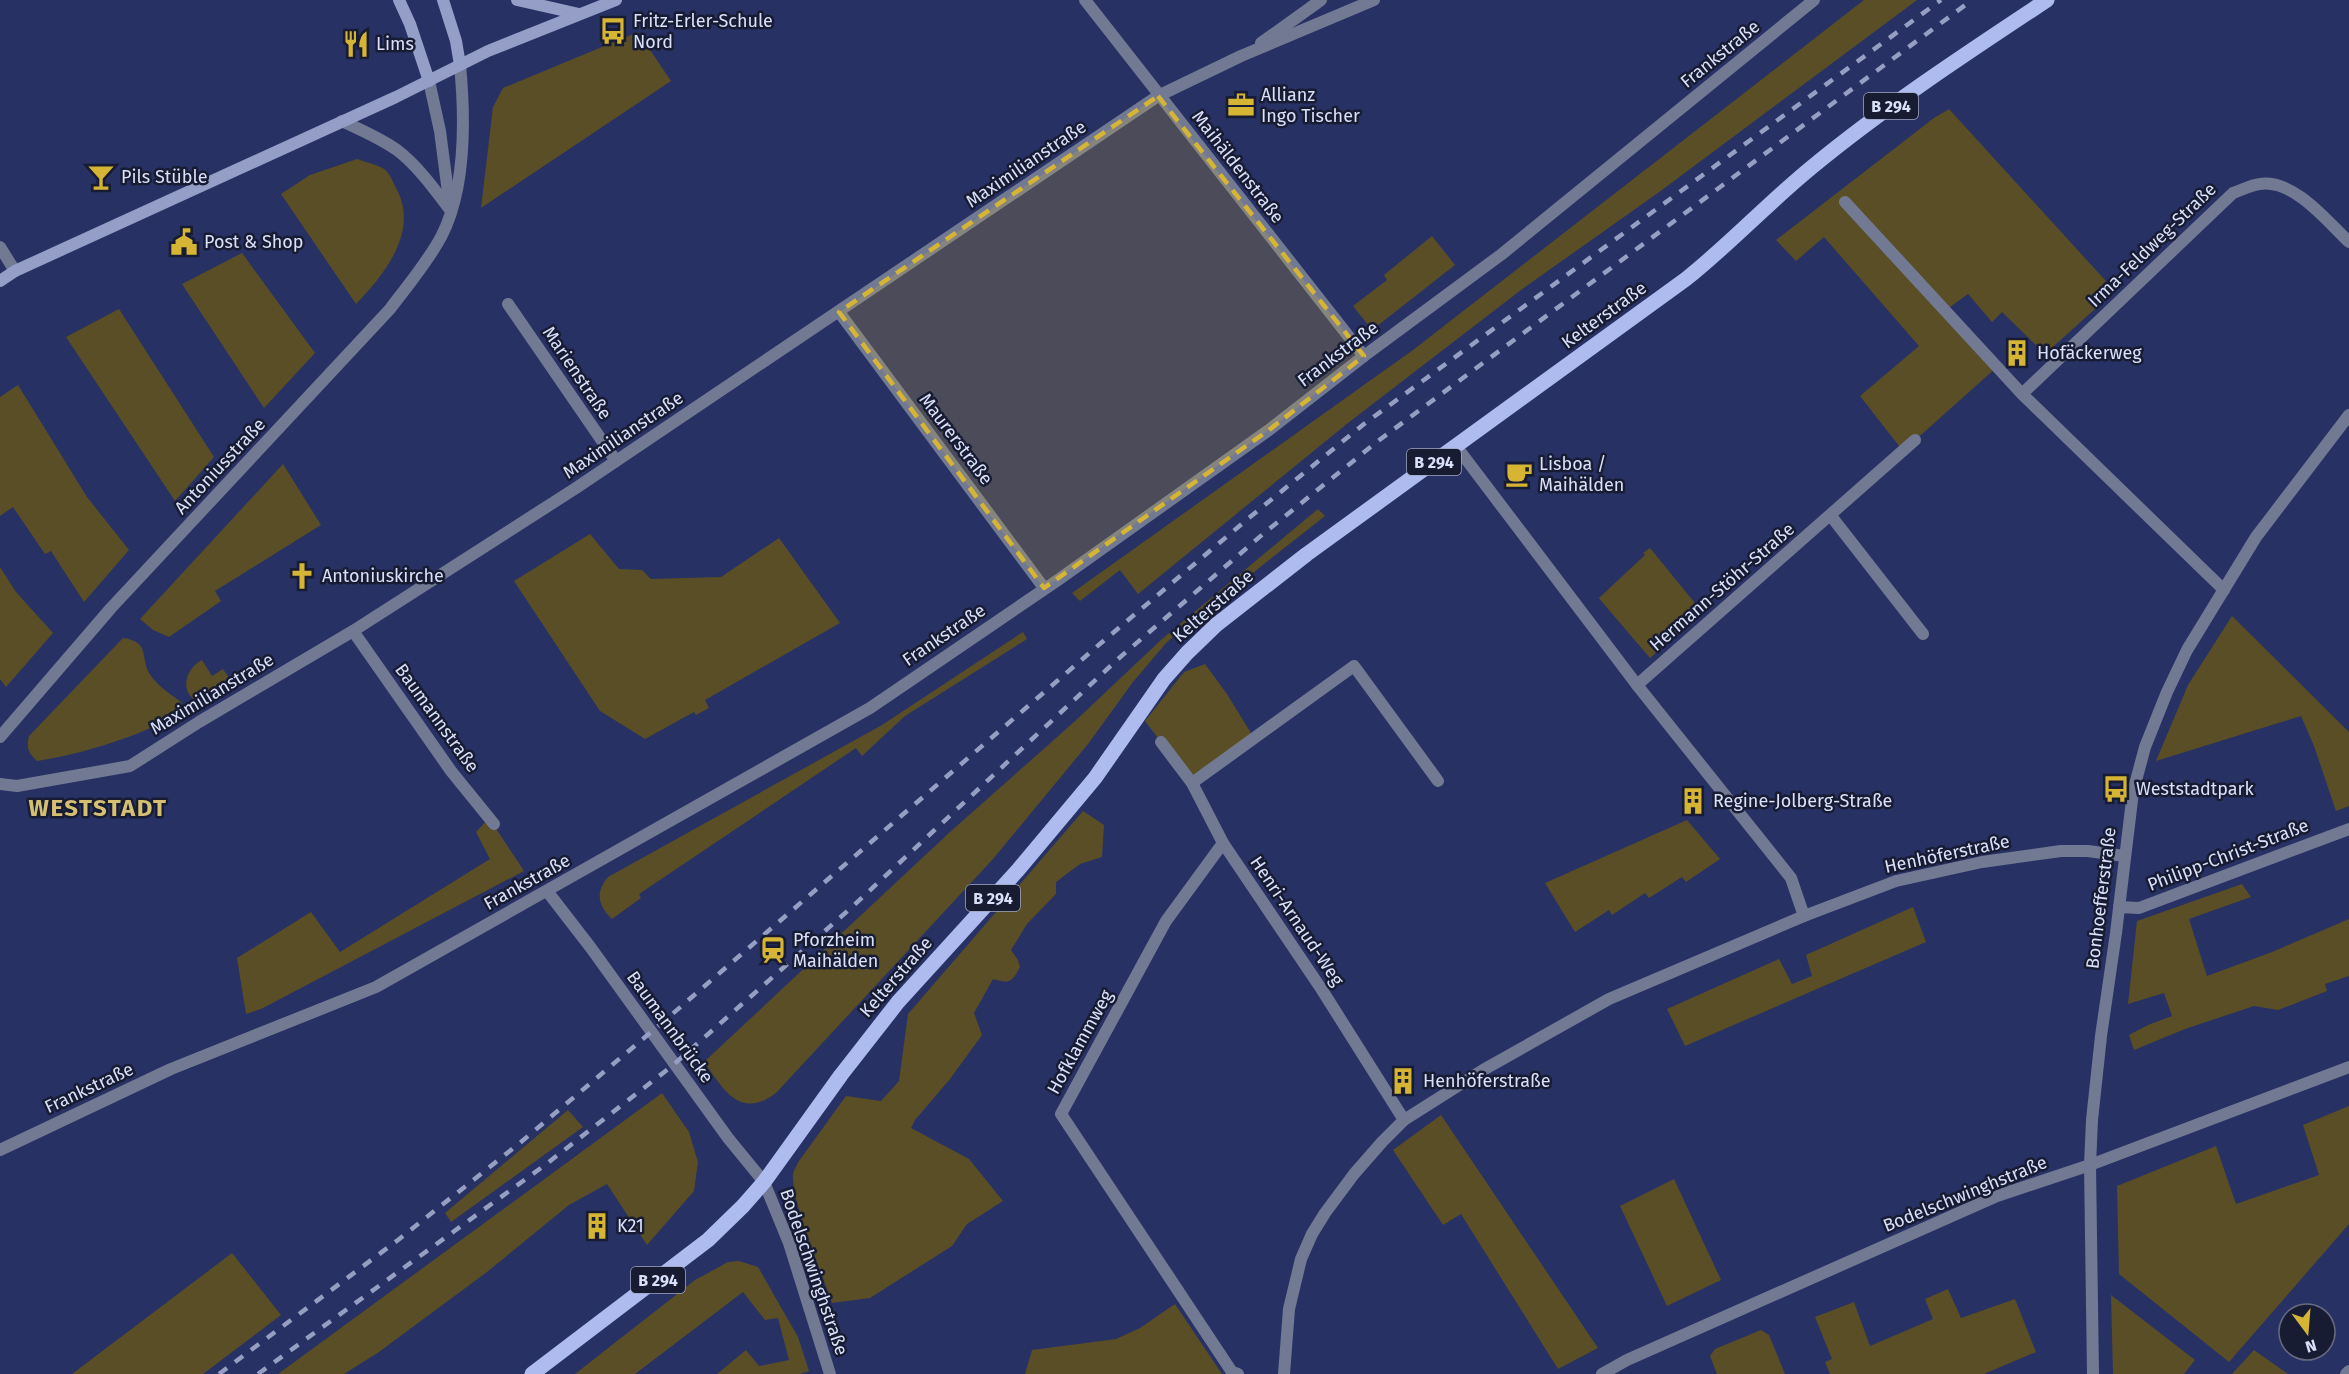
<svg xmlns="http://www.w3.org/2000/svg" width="2349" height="1374" viewBox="0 0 2349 1374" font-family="'Fira Sans',sans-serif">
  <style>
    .green { fill: #594e25 }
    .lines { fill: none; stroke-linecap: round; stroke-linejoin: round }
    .minor { stroke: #727993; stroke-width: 12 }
    .tertiary { stroke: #727993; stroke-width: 12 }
    .secondary { stroke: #949ec7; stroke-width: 12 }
    .primary { stroke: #adbbef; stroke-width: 15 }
    .rail { stroke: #969ec1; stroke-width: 4.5; stroke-dasharray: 10 10; stroke-linecap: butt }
    .marked { fill: #d6b534; fill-opacity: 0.2; stroke: #d6b534; stroke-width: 4.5; stroke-dasharray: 12 8; stroke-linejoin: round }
    .labels { text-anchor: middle; stroke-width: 5; stroke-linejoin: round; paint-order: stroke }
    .shield { fill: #171c33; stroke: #9fa5be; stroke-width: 1.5 }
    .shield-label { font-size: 16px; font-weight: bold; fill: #d9e0f9 }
    .poi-label { font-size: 18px; fill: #d9e0f9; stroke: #171c33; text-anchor: start }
    .street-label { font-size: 18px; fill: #d9e0f9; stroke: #171c33 }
    .district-label { font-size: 24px; font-weight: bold; letter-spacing: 1.5px; fill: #d5bf72; stroke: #171c33 }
  </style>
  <rect width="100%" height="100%" fill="#283164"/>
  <!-- green -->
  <g class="green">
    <polygon points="1864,0 1917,0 1662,190 1521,290 1348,423 1138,594 1120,570 1080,601 1072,593 1413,350"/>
    <polygon points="638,32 671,81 481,208 493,107 503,88"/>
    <polygon points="1949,109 2115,291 2045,354 2002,312 1992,322 1968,294 1946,310 1997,367 1903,451 1860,396 1919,346 1824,237 1796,261 1776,240 1934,118"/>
    <path d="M357 159C365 162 376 164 384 169 389 172 393 182 396 188 420 231 384 275 356 304L281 194 310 175Z"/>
    <polygon points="1432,236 1455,265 1372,330 1353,306 1387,280 1384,275"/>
    <polygon points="242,253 315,353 264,408 182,284"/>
    <polygon points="119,309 214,457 175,501 66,337"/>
    <polygon points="18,385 87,497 129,550 84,602 51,551 45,554 13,507 0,516 0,397"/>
    <polygon points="283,464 321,525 215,591 221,601 169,637 153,630 140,619"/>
    <path d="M1318 509 1325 516 1194 619 1166 643 1133 682 1088 744 993 859 776 1093C740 1120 724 1090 704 1062L950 832 1074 722 1162 639Z"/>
    <polygon points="590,534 619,569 642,570 651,579 721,577 779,538 840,623 705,700 709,708 696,715 694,712 645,739 600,711 514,581"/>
    <polygon points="1650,548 1703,613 1650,658 1597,596 1599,598 1645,555 1643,553"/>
    <polygon points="0,567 16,592 53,633 6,687 0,679"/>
    <polygon points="2232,616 2349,732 2349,806 2336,811 2314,746 2301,716 2156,761 2188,685"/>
    <path d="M1023 632 1027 639 905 716 862 756 856 748 639 894 641 898 612 919C598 906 595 892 608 877L882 725Z"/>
    <path d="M123 638C150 642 140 655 149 673 155 684 172 695 182 703L181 713C140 736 83 754 37 761 28 753 26 747 29 736Z"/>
    <path d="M202 660 212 676 223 669 232 682 198 702C179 692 185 669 202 660Z"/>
    <polygon points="1205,664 1227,694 1254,738 1192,783 1145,721 1184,672"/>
    <path d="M1083 811 1104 825 1102 857 1080 864 1056 882V894L1027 924 1011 950 1018 960 1020 967C1012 982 1009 984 993 979L974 1013 982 1035 950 1079 915 1120 911 1128 969 1159 1003 1201 967 1224 952 1246 870 1298 832 1303C822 1273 791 1202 793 1174 794 1169 797 1165 799 1161L846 1096 881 1101 899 1081 908 1014Z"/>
    <polygon points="489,818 524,871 261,1009 246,1014 237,958 311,912 340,952 490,859 476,832"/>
    <polygon points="1687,820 1720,859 1686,882 1682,877 1649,898 1645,893 1612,915 1609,910 1575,932 1545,883"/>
    <polygon points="2242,884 2251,897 2189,919 2207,976 2272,952 2349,919 2349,976 2325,984 2327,991 2278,1010 2254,1006 2185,1029 2134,1050 2129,1035 2148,1025 2172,1016 2164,993 2128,1004 2137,921"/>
    <polygon points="1913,907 1926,942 1685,1046 1667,1009 1779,959 1792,984 1812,976 1806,955"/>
    <polygon points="662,1093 689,1132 698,1162 694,1191 647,1245 607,1184 569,1205 487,1272 379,1352 344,1374 278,1374"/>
    <polygon points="2349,1106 2349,1224 2229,1362 2119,1274 2117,1186 2216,1146 2236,1204 2319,1175 2303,1125"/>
    <polygon points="568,1110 583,1127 451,1222 445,1213"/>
    <polygon points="1441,1115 1598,1348 1558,1369 1461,1214 1443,1225 1393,1150"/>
    <polygon points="1674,1179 1721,1280 1667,1306 1620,1206"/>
    <polygon points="232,1253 281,1315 203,1374 72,1374"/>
    <polygon points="739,1261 758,1267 798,1337 809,1371 800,1374 717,1374 746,1350 759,1366 789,1360 778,1318 765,1320 743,1292 635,1374 575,1374 695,1280 728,1262"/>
    <polygon points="1948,1289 1961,1318 2015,1299 2036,1352 1984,1374 1830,1374 1825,1362 1832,1359 1815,1317 1854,1302 1870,1346 1933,1319 1925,1299"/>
    <polygon points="2111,1295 2195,1360 2184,1374 2113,1374"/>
    <polygon points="1175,1304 1222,1374 1025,1374 1032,1350 1116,1339 1140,1328"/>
    <polygon points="1761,1330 1769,1335 1785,1374 1717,1374 1710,1356 1715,1349"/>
    <polygon points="2254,1350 2288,1374 2232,1374"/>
  </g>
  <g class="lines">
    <!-- minor -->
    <g class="minor">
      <polyline points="1085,0 1364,356"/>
      <polyline points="1261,43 1321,0"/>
      <polyline points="1845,202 2022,394 2224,590"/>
      <polyline points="0,247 15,271"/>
      <polyline points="508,304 616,461"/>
      <polyline points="839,312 1044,588"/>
      <path d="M2022 394 2233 193C2242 190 2251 185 2260 184 2294 179 2327 221 2349 242"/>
      <polyline points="1456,446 1637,685 1791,878 1804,916"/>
      <polyline points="1831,516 1923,634"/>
      <polyline points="353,631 451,771 494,824"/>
      <polyline points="1637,685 1915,440"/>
      <polyline points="1161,742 1192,783 1223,843 1322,990 1404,1120"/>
      <polyline points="1192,783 1354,666 1438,781"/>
      <polyline points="0,784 17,786 130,766 199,722 353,631 576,488 1158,96 1241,56 1374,0"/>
      <polyline points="1223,843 1166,921 1061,1114 1232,1372 1238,1374"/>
      <polyline points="547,891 591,948 728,1138 764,1182 789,1243 830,1374"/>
      <polyline points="2119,907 2139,908 2349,829"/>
      <polyline points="0,1150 171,1069 376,987 870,708 1058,580 1269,430 1364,356 1502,254 1814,0"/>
      <polyline points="1284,1374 1289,1309 1301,1259 1312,1234 1325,1213 1354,1174 1382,1142 1404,1120 1483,1070 1609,999 1804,916 1896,881 1982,862 2061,851 2088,851 2124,856"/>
      <polyline points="1602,1374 1627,1360 1997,1196 2090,1165 2349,1067"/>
      <polyline points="2093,1374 2090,1165 2092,1120 2101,1036 2116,933 2133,792 2145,747 2167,692 2187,650 2256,537 2349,415"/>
      <polyline points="2346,1374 2349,1371"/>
    </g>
    <!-- tertiary -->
    <g class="tertiary">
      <polyline points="429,81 440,131 449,200"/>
      <path d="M342 121C361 130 380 138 397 150 418 166 435 190 451 211"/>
      <path d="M0 737 111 608 390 309C408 285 427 263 441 237 466 189 465 117 460 65"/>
    </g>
    <!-- secondary -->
    <g class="secondary">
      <polyline points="399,0 410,24 429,81"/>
      <polyline points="443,0 456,41 460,65"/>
      <polyline points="517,0 579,14"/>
      <polyline points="0,281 15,271 396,97 488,51 616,0"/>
    </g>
    <!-- primary -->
    <path class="primary" d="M532 1374 708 1240 743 1206 764 1182 841 1075 898 1002 1018 870 1095 778 1164 679 1187 653 1216 625 1307 554 1686 279C1730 244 1768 203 1812 167 1886 106 1967 53 2047 0"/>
    <!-- rail -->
    <g class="rail">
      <polyline points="219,1374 398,1240 521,1142 670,1016 1101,643 1250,517 1364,424 1941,0"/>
      <polyline points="258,1374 545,1165 672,1066 852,907 1118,659 1263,534 1378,441 1972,0"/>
    </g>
  </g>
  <!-- marked area -->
  <path class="marked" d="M1158 96 1364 356 1269 430 1044 588 839 312Z"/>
  <!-- icons -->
  <defs>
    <symbol id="bus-bare" viewBox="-9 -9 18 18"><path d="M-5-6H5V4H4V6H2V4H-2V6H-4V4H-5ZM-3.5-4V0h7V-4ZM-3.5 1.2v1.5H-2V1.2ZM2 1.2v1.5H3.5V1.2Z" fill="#d6b534" stroke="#171c33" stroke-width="2.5" paint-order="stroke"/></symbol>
    <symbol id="restaurant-bare" viewBox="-9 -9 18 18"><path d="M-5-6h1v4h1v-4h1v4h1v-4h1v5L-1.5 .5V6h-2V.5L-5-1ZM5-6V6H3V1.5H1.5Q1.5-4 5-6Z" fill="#d6b534" stroke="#171c33" stroke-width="2.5" paint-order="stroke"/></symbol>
    <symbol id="office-bare" viewBox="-9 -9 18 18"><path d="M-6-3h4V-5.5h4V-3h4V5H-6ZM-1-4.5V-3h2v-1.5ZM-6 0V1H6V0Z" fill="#d6b534" stroke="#171c33" stroke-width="2.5" paint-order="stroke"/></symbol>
    <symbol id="bar-bare" viewBox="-9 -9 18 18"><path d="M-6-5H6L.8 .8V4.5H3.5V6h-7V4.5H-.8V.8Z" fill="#d6b534" stroke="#171c33" stroke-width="2.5" paint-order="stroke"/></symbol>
    <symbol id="civic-bare" viewBox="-9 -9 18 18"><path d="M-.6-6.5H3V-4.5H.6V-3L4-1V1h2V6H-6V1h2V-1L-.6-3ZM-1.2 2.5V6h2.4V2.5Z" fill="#d6b534" stroke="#171c33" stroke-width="2.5" paint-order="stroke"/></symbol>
    <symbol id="building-bare" viewBox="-9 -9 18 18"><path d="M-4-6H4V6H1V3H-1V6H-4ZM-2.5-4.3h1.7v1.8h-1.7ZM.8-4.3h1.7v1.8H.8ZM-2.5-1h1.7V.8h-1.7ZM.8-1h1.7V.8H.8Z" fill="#d6b534" stroke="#171c33" stroke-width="2.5" paint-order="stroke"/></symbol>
    <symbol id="cafe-bare" viewBox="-9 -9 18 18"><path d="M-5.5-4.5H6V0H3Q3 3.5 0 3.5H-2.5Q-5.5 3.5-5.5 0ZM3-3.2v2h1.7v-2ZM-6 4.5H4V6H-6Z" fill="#d6b534" stroke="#171c33" stroke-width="2.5" paint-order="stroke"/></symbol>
    <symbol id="church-bare" viewBox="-9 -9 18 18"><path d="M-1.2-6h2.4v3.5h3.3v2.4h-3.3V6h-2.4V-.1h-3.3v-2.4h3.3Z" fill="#d6b534" stroke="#171c33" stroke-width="2.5" paint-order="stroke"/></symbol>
    <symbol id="station-bare" viewBox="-9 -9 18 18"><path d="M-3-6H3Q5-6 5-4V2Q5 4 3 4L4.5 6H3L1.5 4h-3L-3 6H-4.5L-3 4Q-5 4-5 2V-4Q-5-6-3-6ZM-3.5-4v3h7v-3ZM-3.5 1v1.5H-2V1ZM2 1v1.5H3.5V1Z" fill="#d6b534" stroke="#171c33" stroke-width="2.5" paint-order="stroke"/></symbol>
  </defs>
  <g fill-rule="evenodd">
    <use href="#bus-bare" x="594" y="12" width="38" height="38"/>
    <use href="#restaurant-bare" x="337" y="25" width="38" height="38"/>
    <use href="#office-bare" x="1222" y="86" width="38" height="38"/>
    <use href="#bar-bare" x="82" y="158" width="38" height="38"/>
    <use href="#civic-bare" x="165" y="223" width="38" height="38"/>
    <use href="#building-bare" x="1998" y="334" width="38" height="38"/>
    <use href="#cafe-bare" x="1500" y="455" width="38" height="38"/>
    <use href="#church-bare" x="283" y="557" width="38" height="38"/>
    <use href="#bus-bare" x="2097" y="770" width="38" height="38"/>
    <use href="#building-bare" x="1674" y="782" width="38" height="38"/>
    <use href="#station-bare" x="754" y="931" width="38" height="38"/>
    <use href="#building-bare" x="1384" y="1062" width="38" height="38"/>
    <use href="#building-bare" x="578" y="1207" width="38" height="38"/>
  </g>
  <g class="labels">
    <!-- shield labels -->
    <g class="shield">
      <rect x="1864" y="93" width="54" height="26" rx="4.5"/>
      <rect x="1407" y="449" width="54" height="26" rx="4.5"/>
      <rect x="966" y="885" width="54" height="26" rx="4.5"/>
      <rect x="631" y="1267" width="54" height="26" rx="4.5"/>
    </g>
    <g class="shield-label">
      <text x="1891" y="112">B 294</text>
      <text x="1434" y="468">B 294</text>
      <text x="993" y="904">B 294</text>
      <text x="658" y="1286">B 294</text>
    </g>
    <!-- poi labels -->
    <g class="poi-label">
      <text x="633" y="27">Fritz-Erler-Schule<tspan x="633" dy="21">Nord</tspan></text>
      <text x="376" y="50">Lims</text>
      <text x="1261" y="101">Allianz<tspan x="1261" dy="21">Ingo Tischer</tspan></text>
      <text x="121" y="183">Pils Stüble</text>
      <text x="204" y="248">Post &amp; Shop</text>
      <text x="2037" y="359">Hofäckerweg</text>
      <text x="1539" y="470">Lisboa /<tspan x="1539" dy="21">Maihälden</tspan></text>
      <text x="322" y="582">Antoniuskirche</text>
      <text x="2136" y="795">Weststadtpark</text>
      <text x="1713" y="807">Regine-Jolberg-Straße</text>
      <text x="793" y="946">Pforzheim<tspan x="793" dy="21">Maihälden</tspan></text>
      <text x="1423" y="1087">Henhöferstraße</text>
      <text x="617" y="1232">K21</text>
    </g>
    <!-- street labels -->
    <g class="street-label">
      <text transform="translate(1720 54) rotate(-39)" y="6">Frankstraße</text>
      <text transform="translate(1026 164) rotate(-34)" y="6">Maximilianstraße</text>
      <text transform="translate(1238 167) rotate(52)" y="6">Maihäldenstraße</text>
      <text transform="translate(2152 245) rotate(-44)" y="6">Irma-Feldweg-Straße</text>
      <text transform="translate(1604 315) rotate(-36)" y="6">Kelterstraße</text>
      <text transform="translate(1338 354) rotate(-37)" y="6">Frankstraße</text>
      <text transform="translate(577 373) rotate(56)" y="6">Marienstraße</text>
      <text transform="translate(623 435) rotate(-34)" y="6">Maximilianstraße</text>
      <text transform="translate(956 439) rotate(53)" y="6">Maurerstraße</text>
      <text transform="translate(220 466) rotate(-47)" y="6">Antoniusstraße</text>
      <text transform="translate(1722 587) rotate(-41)" y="6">Hermann-Stöhr-Straße</text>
      <text transform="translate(1213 606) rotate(-41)" y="6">Kelterstraße</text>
      <text transform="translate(944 635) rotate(-34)" y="6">Frankstraße</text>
      <text transform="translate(212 694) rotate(-31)" y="6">Maximilianstraße</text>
      <text transform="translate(437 718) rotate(54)" y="6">Baumannstraße</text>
      <text transform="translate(1947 854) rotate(-12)" y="6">Henhöferstraße</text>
      <text transform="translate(2228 855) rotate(-21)" y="6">Philipp-Christ-Straße</text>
      <text transform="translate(527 882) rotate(-29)" y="6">Frankstraße</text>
      <text transform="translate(2101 898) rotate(-83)" y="6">Bonhoefferstraße</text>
      <text transform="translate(1297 921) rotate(56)" y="6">Henri-Arnaud-Weg</text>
      <text transform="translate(896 977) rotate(-49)" y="6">Kelterstraße</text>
      <text transform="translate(670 1027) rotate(54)" y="6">Baumannbrücke</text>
      <text transform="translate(1080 1042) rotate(-61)" y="6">Hofklammweg</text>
      <text transform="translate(89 1088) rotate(-25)" y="6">Frankstraße</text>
      <text transform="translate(1965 1194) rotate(-22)" y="6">Bodelschwinghstraße</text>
      <text transform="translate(814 1272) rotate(71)" y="6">Bodelschwinghstraße</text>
    </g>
    <!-- district labels -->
    <g class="district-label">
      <text x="98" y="816">WESTSTADT</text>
    </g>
  </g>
  <!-- north arrow -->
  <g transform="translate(2307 1332) rotate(164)"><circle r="28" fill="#171c33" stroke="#656a82" stroke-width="1.5"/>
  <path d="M0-4.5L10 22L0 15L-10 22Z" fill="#d6b534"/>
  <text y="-9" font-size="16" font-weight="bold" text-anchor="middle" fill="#d9e0f9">N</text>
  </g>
</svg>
